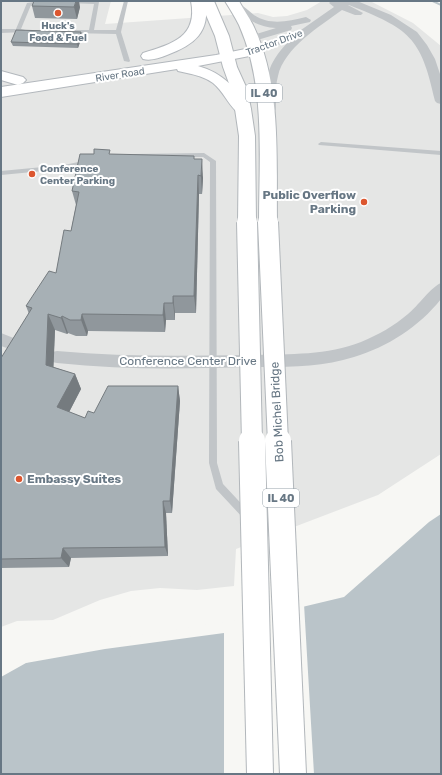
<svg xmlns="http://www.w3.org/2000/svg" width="442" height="775" viewBox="0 0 442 775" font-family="Rubik,sans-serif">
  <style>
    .built { fill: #e5e6e5 }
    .water { fill: #bac4c9 }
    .pier { fill: #f7f7f4 }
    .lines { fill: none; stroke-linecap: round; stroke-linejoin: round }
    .stream { fill: #bac4c9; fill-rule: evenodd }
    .secondary-casing { stroke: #b3b8bd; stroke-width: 2 }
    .primary-casing { stroke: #b2b7bb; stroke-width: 2 }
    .service { fill: #c1c5c8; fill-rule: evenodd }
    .minor { fill: #c1c5c8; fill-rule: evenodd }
    .secondary { fill: #fff; fill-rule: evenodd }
    .primary { fill: #fff; fill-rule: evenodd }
    .primary-bridge-far1-casing { stroke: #b2b7bb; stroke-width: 22; stroke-linecap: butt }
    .primary-bridge-casing { stroke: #b2b7bb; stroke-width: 28; stroke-linecap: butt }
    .primary-bridge-far1 { stroke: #fff; stroke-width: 20 }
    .primary-bridge { stroke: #fff; stroke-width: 26 }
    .wall { fill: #90979c }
    .shaded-wall { fill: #757b7f }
    .building { fill: #a7b0b5; stroke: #757b7f }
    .poi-dot { fill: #dc562f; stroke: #fff; stroke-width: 1.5 }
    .labels { text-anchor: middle; stroke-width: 4; stroke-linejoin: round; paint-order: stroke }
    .far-poi-label { font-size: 10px; font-weight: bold; fill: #677784; stroke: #fff }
    .far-street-label { font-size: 10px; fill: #677784; stroke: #fff }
    .shield { fill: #fff; stroke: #95a0a9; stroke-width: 1 }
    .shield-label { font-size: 11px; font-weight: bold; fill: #677784 }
    .poi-label { font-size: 12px; font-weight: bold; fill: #677784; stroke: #fff; text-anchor: end }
    .street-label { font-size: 12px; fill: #677784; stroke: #fff }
  </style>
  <rect width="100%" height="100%" fill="#f7f7f4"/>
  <!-- built -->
  <polygon class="built" points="1,1 111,1 105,24 258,13 273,17 287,16 307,10 322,1 370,1 413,23 441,46 441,454 378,495 236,549 234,586 197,590 160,588 131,591 100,600 53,620 17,621 1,627"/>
  <!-- water -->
  <polygon class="water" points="441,514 441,774 1,774 1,675 24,663 122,640 243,621 344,597 429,522"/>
  <!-- pier -->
  <polygon class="pier" points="304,604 314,774 224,774 224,633 105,649 26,663 1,677 1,673 23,661 122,638 243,619"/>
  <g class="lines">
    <!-- stream -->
    <polygon class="stream" points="430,1 435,1 441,4 441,6"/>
    <defs>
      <g id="secondary">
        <path d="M191 1H205C211 32 194 45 167 55 159 58 151 61 143 59L141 56 143 53C172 44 198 37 191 1Z"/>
        <path d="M255 47 260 48 262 51 260 54 198 66C223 73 237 89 251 109L249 112C245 113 240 115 237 112 228 104 223 91 213 83 202 75 190 74 178 71L177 69 1 97V87L216 55Z"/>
        <polygon points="1,71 23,77 26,80 23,83 18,85 1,80"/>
      </g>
      <g id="primary">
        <polygon points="200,1 214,1 229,36 237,67 247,89 251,109 255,136 256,222 253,227 247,228 241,227 238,222 239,136 235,109 231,89 223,67 215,36"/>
        <path d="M225 1H239C243 9 249 17 253 25 282 85 276 158 277 222L274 227 268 228 262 227 259 222C259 158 266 85 239 25 235 17 230 9 225 1Z"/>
      </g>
    </defs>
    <!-- secondary casing -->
    <use href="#secondary" class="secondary-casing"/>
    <!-- primary casing -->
    <use href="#primary" class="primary-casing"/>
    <!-- service -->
    <g class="service">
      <polygon points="40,1 45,2 31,5 21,29 25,30 25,32 1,33 1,29 16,29 27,3"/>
      <polygon points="67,1 99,2 94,30 116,30 124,1 128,1 121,32 130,61 129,62 124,61 116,34 69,33 68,32 71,30 89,30 94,4 69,3 67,3"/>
      <polygon points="321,142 441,151 441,155 319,145 318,144"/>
      <polygon points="204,153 216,161 217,463 223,484 250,513 252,516 250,519 247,520 244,519 216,489 209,463 210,162 203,157 135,158 132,156 135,154"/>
      <polygon points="88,160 91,162 90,163 64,169 1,175 1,171 64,165"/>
    </g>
    <!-- minor -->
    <g class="minor">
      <path d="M331 1H357L391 15 417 32 427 45 435 59 441 77V104L437 103 435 101C421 36 409 29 349 5H348L363 13 361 15H355L342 10C320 26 284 48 278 76 275 87 276 99 276 110L274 112H266L264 110C267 77 265 66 289 41L255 54 250 51 251 49 301 30 334 7 329 3Z"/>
      <path d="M236 3C243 5 249 11 254 15 271 26 288 21 306 17L311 20 310 22 291 26 292 28 291 30 251 42 246 39 247 37 276 28C258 27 246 19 233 8L231 6 233 4Z"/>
      <path d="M441 283V299C419 327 387 347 354 357 320 368 283 367 248 367 184 369 121 370 57 363L52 362 49 357 52 352 57 351C121 357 184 356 248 355 285 354 326 356 361 342 378 335 394 326 408 314 417 307 432 286 441 283Z"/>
      <polygon points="1,333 26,343 29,347 26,351 21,353 1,346"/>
    </g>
    <!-- secondary -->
    <use href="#secondary" class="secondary"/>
    <!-- primary -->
    <use href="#primary" class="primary"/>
    <defs>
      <g id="primary-bridge-far1">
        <polyline points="247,222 252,442"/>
        <polyline points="268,222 278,442"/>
      </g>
      <g id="primary-bridge">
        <polyline points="252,441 260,774"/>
        <polyline points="278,441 293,774"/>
      </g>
    </defs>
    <!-- primary-bridge-far1 casing -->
    <use href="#primary-bridge-far1" class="primary-bridge-far1-casing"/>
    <!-- primary-bridge casing -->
    <use href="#primary-bridge" class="primary-bridge-casing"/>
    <!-- primary-bridge-far1 -->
    <use href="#primary-bridge-far1" class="primary-bridge-far1"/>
    <!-- primary-bridge -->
    <use href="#primary-bridge" class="primary-bridge"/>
  </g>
  <!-- wall -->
  <g class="wall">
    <polygon points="34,1 80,7 77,19 35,18 32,6"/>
    <polygon points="81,32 82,36 78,48 13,46 11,42"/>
    <polygon points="111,154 194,159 203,178 202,194 199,194 196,313 175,313 175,320 166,320 165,332 88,331 87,336 76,336 68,333 67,334 55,330 53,367 75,374 81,389 69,412 85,418 94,413 178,386 180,401 172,513 166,513 168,556 71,558 69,567 1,568 1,358 29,314 26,306 56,273 71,231 76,205 72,191"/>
  </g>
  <!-- shaded-wall -->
  <g class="shaded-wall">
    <polygon points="76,1 79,1 80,7 77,19 74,7"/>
    <polygon points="81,32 82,36 78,48 77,44"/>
    <polygon points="202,159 203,178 202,194 201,176"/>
    <polygon points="198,175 199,194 196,313 194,296"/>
    <polygon points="173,296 175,313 175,320 173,303"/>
    <polygon points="164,303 166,320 165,332 163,315"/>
    <polygon points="48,314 55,330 53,381 46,365"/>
    <polygon points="82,314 88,331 87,336 81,320"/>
    <polygon points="62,316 68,333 67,334 61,318"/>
    <polygon points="75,374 81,389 64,422 57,407"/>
    <polygon points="178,386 180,401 172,513 170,501"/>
    <polygon points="163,501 166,513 168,556 165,547"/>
    <polygon points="63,548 71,558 69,567 61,558"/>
  </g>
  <!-- building -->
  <g class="building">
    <polygon points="34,1 76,1 74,7 32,6"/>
    <polygon points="16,30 81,32 77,44 11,42"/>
    <polygon points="94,149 110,150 109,154 194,156 194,159 202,159 201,176 198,175 194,296 173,296 173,303 164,303 163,315 82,314 81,320 70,320 62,316 61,318 48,314 46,365 75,374 57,407 85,418 88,411 94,413 108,386 178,386 170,501 163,501 165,547 63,548 61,558 1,559 1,358 32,308 26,306 49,271 56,273 64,230 71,231 79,192 72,191 80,154 94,154"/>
  </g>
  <!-- markers -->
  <g class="poi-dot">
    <circle cx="58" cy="13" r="4"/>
    <circle cx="32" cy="174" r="4"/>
    <circle cx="364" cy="202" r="4"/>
    <circle cx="19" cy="479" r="4"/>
  </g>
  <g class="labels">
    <!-- far-poi labels -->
    <g class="far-poi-label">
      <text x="58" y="29">Huck's<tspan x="58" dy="12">Food &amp; Fuel</tspan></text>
      <text x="40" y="172" text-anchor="start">Conference<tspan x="40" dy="12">Center Parking</tspan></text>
    </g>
    <!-- far-street labels -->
    <g class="far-street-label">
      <text transform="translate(274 42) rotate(-20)" y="4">Tractor Drive</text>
      <text transform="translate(120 74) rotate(-9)" y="4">River Road</text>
    </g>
    <!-- shield labels -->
    <g class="shield">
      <rect x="246" y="84" width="36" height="18" rx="3"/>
      <rect x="263" y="489" width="36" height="18" rx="3"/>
    </g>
    <g class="shield-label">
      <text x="264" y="97">IL 40</text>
      <text x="281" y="502">IL 40</text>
    </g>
    <!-- poi labels -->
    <g class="poi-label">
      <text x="356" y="199">Public Overflow<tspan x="356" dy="14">Parking</tspan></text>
      <text x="27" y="483" text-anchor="start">Embassy Suites</text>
    </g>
    <!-- street labels -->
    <g class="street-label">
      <text x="188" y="365">Conference Center Drive</text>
      <text transform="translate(277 412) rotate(-93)" y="4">Bob Michel Bridge</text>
    </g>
  </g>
  <!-- border -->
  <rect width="442" height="775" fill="none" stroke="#677784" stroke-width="4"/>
</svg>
